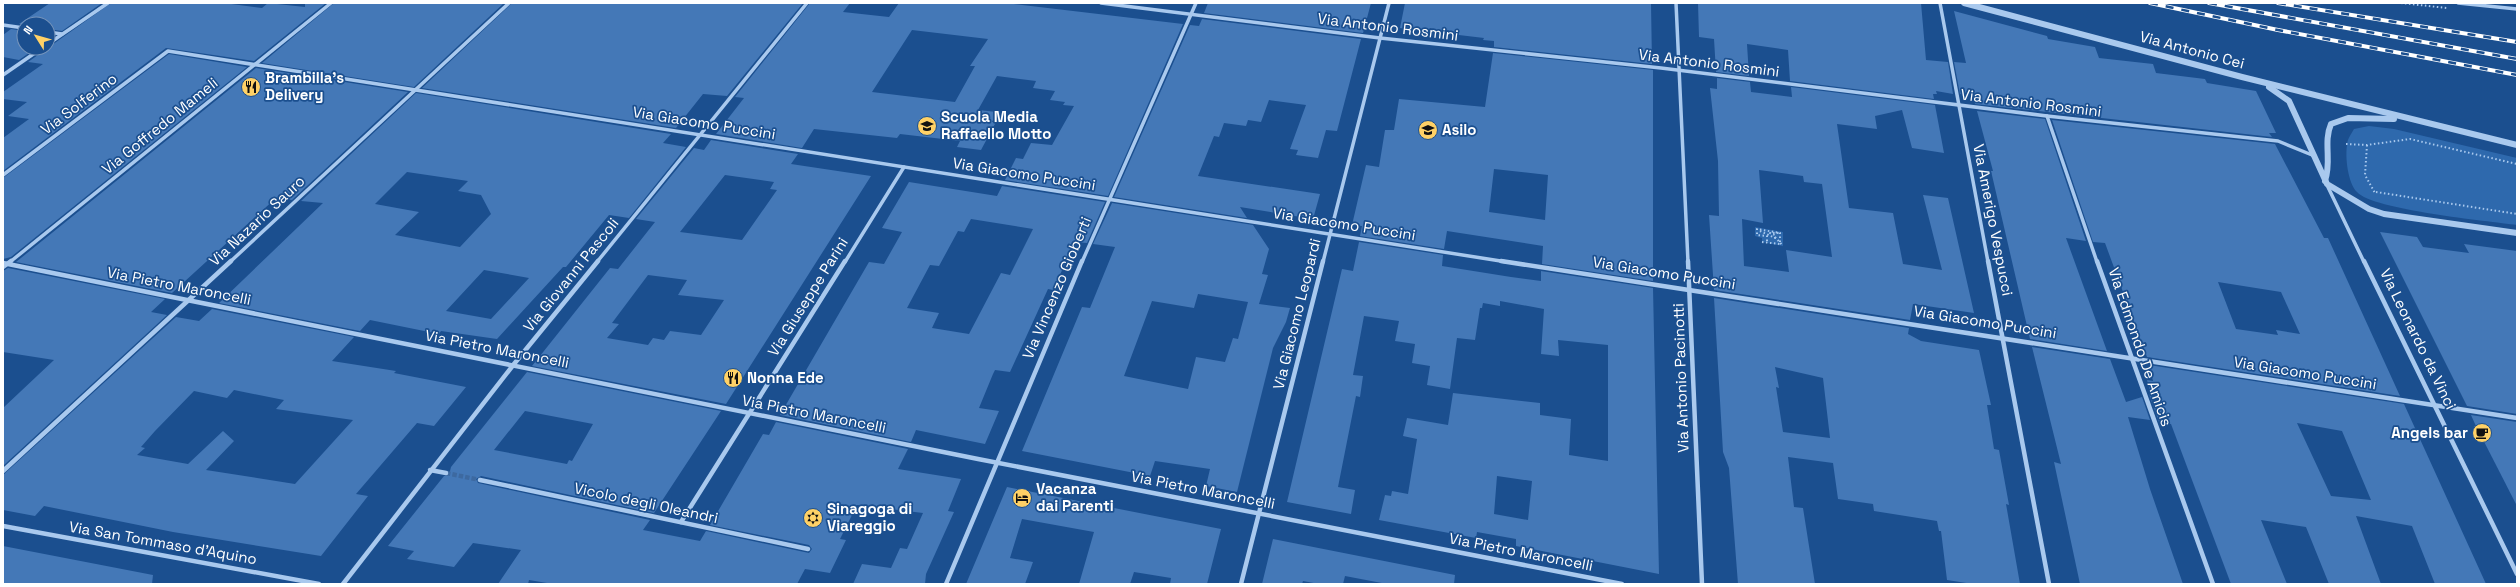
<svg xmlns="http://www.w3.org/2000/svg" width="2520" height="587" viewBox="0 0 2520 587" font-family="'Space Grotesk',sans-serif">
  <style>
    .green { fill: #2e69ad }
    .building { fill: #4478b7; fill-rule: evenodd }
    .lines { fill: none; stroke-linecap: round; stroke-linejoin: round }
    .minor-tunnel { stroke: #3d69a0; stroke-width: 4.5; stroke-dasharray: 4.5 2; stroke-linecap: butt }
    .path { stroke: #a9c9ee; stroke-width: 2; stroke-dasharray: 1.5 2.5; stroke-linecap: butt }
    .minor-far1 { stroke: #a9c9ee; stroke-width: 3.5 }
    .minor { stroke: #a9c9ee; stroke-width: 4.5 }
    .tertiary { stroke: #a9c9ee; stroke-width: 6 }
    .rail-casing { stroke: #fff; stroke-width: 4 }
    .rail { stroke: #1b4f8f; stroke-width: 2.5; stroke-dasharray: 8; stroke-linecap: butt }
    .labels { text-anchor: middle; stroke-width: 3.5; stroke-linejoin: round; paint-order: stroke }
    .street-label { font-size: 15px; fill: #fff; stroke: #1b4f8f }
    .poi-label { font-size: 15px; font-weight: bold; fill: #fff; stroke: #1b4f8f; text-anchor: start }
  </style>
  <rect width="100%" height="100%" fill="#1b4f8f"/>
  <!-- green -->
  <g class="green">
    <path d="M2369 126 2394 129 2517 158V225C2488 221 2373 210 2357 192 2348 183 2345 158 2347 145 2347 140 2351 134 2354 129Z"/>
    <polygon points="1755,227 1783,232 1783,246 1762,242 1762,238 1755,236"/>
  </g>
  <!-- building -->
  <g class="building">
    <polygon points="50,3 102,3 62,31 48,29 48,24 19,24"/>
    <polygon points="111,3 224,3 262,8 268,3 305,7 305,3 326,3 254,61 166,48 3,171 3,138 29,119 8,116 27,102 3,99 3,92 43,64 28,62"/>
    <polygon points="334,3 504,3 414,87 262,63"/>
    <polygon points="512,3 803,3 727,96 703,94 676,128 422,88"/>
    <path d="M810 3H850L843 12 889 17 899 3H1005L1183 24 1108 196 1005 180 1016 158 1023 159 1031 143 1052 145 1074 106 1063 105 1065 102 1050 100 1055 91 1033 88 1036 81 997 76 978 110 997 112 992 122H996L981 150 957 147 960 141 900 134 897 138 814 129 802 148 716 134 744 98 735 97ZM912 30 988 39 970 66H975L955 102 872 92Z"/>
    <polygon points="1208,3 1371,3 1363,33 1204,13"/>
    <polygon points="1405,3 1651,3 1652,64 1494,47 1494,41 1483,40 1484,38 1400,28"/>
    <polygon points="1698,3 1921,3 1926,60 1948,62 1953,94 1936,91 1937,94 1933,94 1934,99 1790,81 1788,50 1747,44 1749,76 1716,72 1714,39 1699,37"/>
    <polygon points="1954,11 2047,36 2048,39 2095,47 2099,58 2153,64 2156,73 2205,79 2207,83 2256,91 2276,133 2269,133 2272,137 1975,104 1973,96 1960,94 1954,62 1966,63"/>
    <polygon points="1202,19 1361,39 1337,131 1326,130 1318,158 1296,155 1298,150 1290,149 1306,105 1269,100 1261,122 1248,120 1246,126 1224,123 1219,137 1214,136 1198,176 1320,194 1313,219 1240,207 1247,218 1114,197 1190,25 1199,26"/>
    <polygon points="11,29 24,31 24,48 36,48 19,60 3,57 3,35"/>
    <path d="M1493 53 1653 70V281L1542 264 1543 246 1447 231 1444 249 1360 236 1362 226 1352 225 1366 165 1379 167 1385 130H1394L1399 99 1485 107ZM1494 169 1548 175 1545 220 1489 212Z"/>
    <polygon points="169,54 247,67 11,257 3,259 3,178"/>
    <polygon points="256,68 408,92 292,200 276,198 172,293 16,262"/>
    <path d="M1717 78 1750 82 1751 92 1792 97 1791 87 1935 105 1944 153 1912 148 1902 110 1875 116 1877 129 1837 124 1849 208 1893 213 1903 264 1942 270 1923 195 1948 198 1974 313 1913 304 1910 320 1714 290 1709 215 1719 216 1718 161 1710 88 1717 89ZM1759 170 1803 176 1804 182 1822 184 1832 257 1786 250 1789 272 1744 266 1742 219 1763 223Z"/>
    <path d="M416 93 671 134 663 143 686 147 629 218 609 215 566 267H563L497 339 441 331 439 334 370 320 360 331 219 303 323 203 301 201ZM407 172 468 181 458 191 481 195 491 214 460 247 395 235 419 212 375 204ZM484 270 529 278 491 319 446 311Z"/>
    <polygon points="1977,111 2045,119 2086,241 2066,238 2107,351 2030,339 1991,171 1993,171"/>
    <path d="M2052 120 2275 144 2324 238H2328L2400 396 2147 357 2105 243 2093 242ZM2218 282 2281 292 2300 334 2276 330 2278 335 2236 329Z"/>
    <path d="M711 140 798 154 791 164 871 176 726 404 532 366 610 268 618 269 655 222 636 219 694 148 704 150ZM725 175 774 182 770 189 777 190 742 240 680 232ZM648 275 687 280 678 295 724 300 701 335 670 331 664 340 653 338 648 345 607 338 619 324 612 323Z"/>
    <path d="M909 182 997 196 1002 186 1105 202 1087 243 1075 242 1053 290 1048 289 1010 372 995 370 993 374 979 408 999 411 985 444 916 430 911 442 780 415 869 262 884 264 902 232 882 228ZM971 219 1033 229 1010 275 1001 273 969 334 932 328 939 313 907 308 930 265 939 266 958 231 964 232Z"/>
    <path d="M1112 203 1253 225 1269 249 1262 274 1268 275 1259 304 1290 308 1286 322 1273 348 1237 492 1206 486 1210 469 1155 461 1150 476 1022 451 1082 307 1090 308 1115 247 1093 244ZM1198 294 1248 302 1238 339 1233 338 1225 362 1196 357 1188 389 1124 376 1152 301 1194 308Z"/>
    <polygon points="2380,232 2417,237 2423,247 2469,253 2464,244 2517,251 2517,414 2467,406"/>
    <path d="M1359 242 1443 255 1442 266 1511 277 1541 281V271L1653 288 1659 574 1516 546V539L1477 532 1476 538 1379 520 1385 495 1391 496 1392 491 1408 494 1417 439 1403 436 1407 418 1448 425 1453 393 1540 403V415L1571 419 1569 455 1608 461V345L1558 340 1559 356 1541 354 1544 309 1500 301V306L1483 303 1482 308H1480L1475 340 1457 338 1450 389 1427 385 1430 366 1412 363 1415 344 1395 341 1399 321 1364 316 1353 375 1363 376 1360 397 1356 396 1338 487 1355 490 1351 514 1287 502 1342 269 1353 271ZM1497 476 1532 481 1528 520 1494 514Z"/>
    <polygon points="8,268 165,299 151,312 167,315 3,466 3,408 54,360 3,352 3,271"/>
    <path d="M1714 298 1909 328 1908 334 1921 341 1979 350 1991 405H1987L1994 449 1999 450 2009 505 2006 504 2020 584H1973L1947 580 1941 531H1939L1937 521 1874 511 1873 504 1838 499 1833 463 1788 457 1794 507 1803 508 1815 584H1738L1729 468 1723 452ZM1775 367 1823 378 1830 438 1783 432 1776 387 1779 388Z"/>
    <path d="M212 309 354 337 332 361 396 371 394 373 466 387 434 426 417 423 356 494 368 496 321 556 173 532 44 506 35 516 3 510V475L176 317 199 321ZM234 390 284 400 276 409 353 420 295 484 206 470 234 441 223 431 188 464 137 455 145 448 141 447 155 431 194 391 227 398Z"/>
    <polygon points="2032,347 2110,359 2126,402 2142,397 2150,420 2128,417 2150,489 2183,584 2080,584 2054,462 2061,464"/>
    <path d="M2149 365 2404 404 2486 584H2435L2412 526 2356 516 2381 584H2329L2306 527 2261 520 2287 584H2231L2171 424 2159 422 2149 394H2151L2147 380 2153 381ZM2297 423 2342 431 2371 500 2331 496Z"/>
    <path d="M527 372 721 411 654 513 481 476 476 479 478 483 650 520 643 530 700 541 706 531 809 553 812 549 809 545 710 525 763 434 769 435 776 422 908 449 898 469 961 479 948 511 954 512 926 574 925 584H853L862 564 891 568 900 548 907 549 923 513 857 505 840 539 846 540 830 573 805 569 797 584H553L529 580 528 584H498L521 550 473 543 454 567 407 559 414 551 388 546 444 476 449 475 451 467ZM525 411 593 424 572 461 569 460 567 464 494 450Z"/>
    <polygon points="2471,415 2517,422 2517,506 2475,424"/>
    <polygon points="1007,487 1221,529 1207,584 1170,584 1171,578 1134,572 1130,584 1079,584 1094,532 1022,519 1010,558 1033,562 1025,584 966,584"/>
    <polygon points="1273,539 1455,575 1454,584 1387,584 1345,576 1343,584 1319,584 1303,581 1302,584 1262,584"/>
    <polygon points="3,546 153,575 152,584 3,584"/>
  </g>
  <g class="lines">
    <!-- minor-tunnel -->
    <polyline class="minor-tunnel" points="446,473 480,480"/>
    <!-- path -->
    <g class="path">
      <polyline points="2401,3 2447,8"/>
      <polyline points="2346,144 2367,145 2410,139 2517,164"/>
      <polyline points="2367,145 2365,175 2375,193"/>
      <polyline points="2376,192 2517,214"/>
      <polyline points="1760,231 1775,238 1775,235 1770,233 1780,233"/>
      <polyline points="1775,237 1783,246"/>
      <polyline points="1762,242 1780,244 1780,233 1757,229 1757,235 1767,236 1767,242"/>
    </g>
    <!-- minor-far1 -->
    <g class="minor-far1">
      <polyline points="1101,3 1380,38 1661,68 2047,116 2278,141 2312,155"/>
      <polyline points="1676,3 1688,262"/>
      <polyline points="1940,3 1988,262"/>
      <polyline points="2458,3 2517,9"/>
      <polyline points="3,25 24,28"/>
      <polyline points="48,32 62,34"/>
      <polyline points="48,44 108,3"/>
      <polyline points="3,75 42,48"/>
      <polyline points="2047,116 2097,262"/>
      <polyline points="3,175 168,51 1507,262"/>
      <polyline points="2327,185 2364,262"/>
      <polyline points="10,262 331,3"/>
      <polyline points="230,262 509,3"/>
      <polyline points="597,262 807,3"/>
      <polyline points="845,262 904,167"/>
      <polyline points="1082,262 1196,3"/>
      <polyline points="1323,262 1389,3"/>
    </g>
    <!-- minor -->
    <g class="minor">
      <polyline points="1501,261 2517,418"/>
      <polyline points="1688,261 1702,584"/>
      <polyline points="1988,261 2049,584"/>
      <polyline points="2097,261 2213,584"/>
      <polyline points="2364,261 2517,574"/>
      <polyline points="3,263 978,459 1622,584"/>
      <polyline points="3,267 11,261"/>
      <polyline points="430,470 446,473"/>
      <polyline points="3,471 231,261"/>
      <polyline points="480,480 808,549"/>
      <polyline points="681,522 845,261"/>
      <polyline points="3,526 319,584"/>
      <polyline points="343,584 514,364 598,261"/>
      <polyline points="946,584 1082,261"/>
      <polyline points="1241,584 1323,261"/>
    </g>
    <!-- tertiary -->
    <g class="tertiary">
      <polyline points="1964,3 2242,77 2517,145"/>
      <polyline points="2269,87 2289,101 2327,184 2369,209 2384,214 2517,233"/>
      <path d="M2325 181C2332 162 2323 142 2331 124L2348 118 2394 119"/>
    </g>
    <defs>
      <g id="rail">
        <polyline points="2150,3 2278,30 2517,75"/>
        <polyline points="2209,3 2517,59"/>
        <polyline points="2278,3 2517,42"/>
      </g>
    </defs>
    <!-- rail casing -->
    <use href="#rail" class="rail-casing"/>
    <!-- rail -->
    <use href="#rail" class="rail"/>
  </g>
  <!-- icons -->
  <defs>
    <symbol id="restaurant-disc" viewBox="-11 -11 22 22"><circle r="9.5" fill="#ffd166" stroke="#1b4f8f"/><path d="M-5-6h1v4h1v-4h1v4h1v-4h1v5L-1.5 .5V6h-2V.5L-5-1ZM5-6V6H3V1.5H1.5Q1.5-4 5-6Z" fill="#111"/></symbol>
    <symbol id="school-disc" viewBox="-11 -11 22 22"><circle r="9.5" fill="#ffd166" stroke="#1b4f8f"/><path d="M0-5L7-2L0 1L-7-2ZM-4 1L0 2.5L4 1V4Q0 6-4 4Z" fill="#111"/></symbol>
    <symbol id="cafe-disc" viewBox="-11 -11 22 22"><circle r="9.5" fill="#ffd166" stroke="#1b4f8f"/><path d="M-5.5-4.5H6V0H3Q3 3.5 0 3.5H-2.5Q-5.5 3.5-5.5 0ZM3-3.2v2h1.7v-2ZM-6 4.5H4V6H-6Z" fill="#111"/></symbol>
    <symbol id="hotel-disc" viewBox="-11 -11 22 22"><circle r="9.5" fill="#ffd166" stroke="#1b4f8f"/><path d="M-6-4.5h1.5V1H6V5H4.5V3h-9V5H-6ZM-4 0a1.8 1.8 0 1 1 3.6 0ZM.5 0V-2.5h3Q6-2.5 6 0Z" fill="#111"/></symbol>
    <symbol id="synagogue-disc" viewBox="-11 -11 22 22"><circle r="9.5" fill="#ffd166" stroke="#1b4f8f"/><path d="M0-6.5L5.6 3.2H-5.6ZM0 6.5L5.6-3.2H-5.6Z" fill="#111"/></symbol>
  </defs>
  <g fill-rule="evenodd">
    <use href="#restaurant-disc" x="240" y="76" width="22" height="22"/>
    <use href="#school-disc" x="916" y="115" width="22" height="22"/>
    <use href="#school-disc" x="1417" y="119" width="22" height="22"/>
    <use href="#restaurant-disc" x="722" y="367" width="22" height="22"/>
    <use href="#cafe-disc" x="2471" y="422" width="22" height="22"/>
    <use href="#hotel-disc" x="1011" y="487" width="22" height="22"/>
    <use href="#synagogue-disc" x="802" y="507" width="22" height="22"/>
  </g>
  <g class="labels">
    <!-- street labels -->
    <g class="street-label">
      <text transform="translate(1388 27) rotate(7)" y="5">Via Antonio Rosmini</text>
      <text transform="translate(2192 50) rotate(15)" y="5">Via Antonio Cei</text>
      <text transform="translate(1709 63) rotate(7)" y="5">Via Antonio Rosmini</text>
      <text transform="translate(2031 103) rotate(7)" y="5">Via Antonio Rosmini</text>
      <text transform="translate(79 104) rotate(-37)" y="5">Via Solferino</text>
      <text transform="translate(704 123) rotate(9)" y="5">Via Giacomo Puccini</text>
      <text transform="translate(160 126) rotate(-39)" y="5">Via Goffredo Mameli</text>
      <text transform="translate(1024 174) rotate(9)" y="5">Via Giacomo Puccini</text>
      <text transform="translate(1993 220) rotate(79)" y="5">Via Amerigo Vespucci</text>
      <text transform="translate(257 221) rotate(-43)" y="5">Via Nazario Sauro</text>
      <text transform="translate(1344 224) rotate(9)" y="5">Via Giacomo Puccini</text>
      <text transform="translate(1664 273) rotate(9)" y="5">Via Giacomo Puccini</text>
      <text transform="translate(571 275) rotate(-51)" y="5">Via Giovanni Pascoli</text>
      <text transform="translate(179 286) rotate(11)" y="5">Via Pietro Maroncelli</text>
      <text transform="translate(1057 288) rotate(-67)" y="5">Via Vincenzo Gioberti</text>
      <text transform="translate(808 297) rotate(-58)" y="5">Via Giuseppe Parini</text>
      <text transform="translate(1297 314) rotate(-76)" y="5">Via Giacomo Leopardi</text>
      <text transform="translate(1985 322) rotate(9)" y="5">Via Giacomo Puccini</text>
      <text transform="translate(2418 339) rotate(64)" y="5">Via Leonardo da Vinci</text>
      <text transform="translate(2140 347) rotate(71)" y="5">Via Edmondo De Amicis</text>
      <text transform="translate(497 349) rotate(11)" y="5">Via Pietro Maroncelli</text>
      <text transform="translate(2305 373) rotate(9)" y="5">Via Giacomo Puccini</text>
      <text transform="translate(1681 378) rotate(-92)" y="5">Via Antonio Pacinotti</text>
      <text transform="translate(814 414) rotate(11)" y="5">Via Pietro Maroncelli</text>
      <text transform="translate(1203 490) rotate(11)" y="5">Via Pietro Maroncelli</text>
      <text transform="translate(646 503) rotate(12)" y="5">Vicolo degli Oleandri</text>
      <text transform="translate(163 543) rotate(10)" y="5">Via San Tommaso d'Aquino</text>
      <text transform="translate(1521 552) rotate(11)" y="5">Via Pietro Maroncelli</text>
    </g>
    <!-- poi labels -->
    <g class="poi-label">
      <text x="265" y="83">Brambilla's<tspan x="265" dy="17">Delivery</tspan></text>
      <text x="941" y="122">Scuola Media<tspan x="941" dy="17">Raffaello Motto</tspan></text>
      <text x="1442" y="135">Asilo</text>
      <text x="747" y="383">Nonna Ede</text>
      <text x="2468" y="438" text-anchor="end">Angels bar</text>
      <text x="1036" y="494">Vacanza<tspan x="1036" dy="17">dai Parenti</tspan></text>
      <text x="827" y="514">Sinagoga di<tspan x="827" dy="17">Viareggio</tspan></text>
    </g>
  </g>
  <!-- border -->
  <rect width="2520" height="587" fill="none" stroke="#ffffff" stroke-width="8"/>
  <!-- north arrow -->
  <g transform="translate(36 36) rotate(307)"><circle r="19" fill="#1b4f8f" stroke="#7695bc"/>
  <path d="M0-3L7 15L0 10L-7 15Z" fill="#ffd166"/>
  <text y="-6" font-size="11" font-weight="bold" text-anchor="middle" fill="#ffffff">N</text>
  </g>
</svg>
